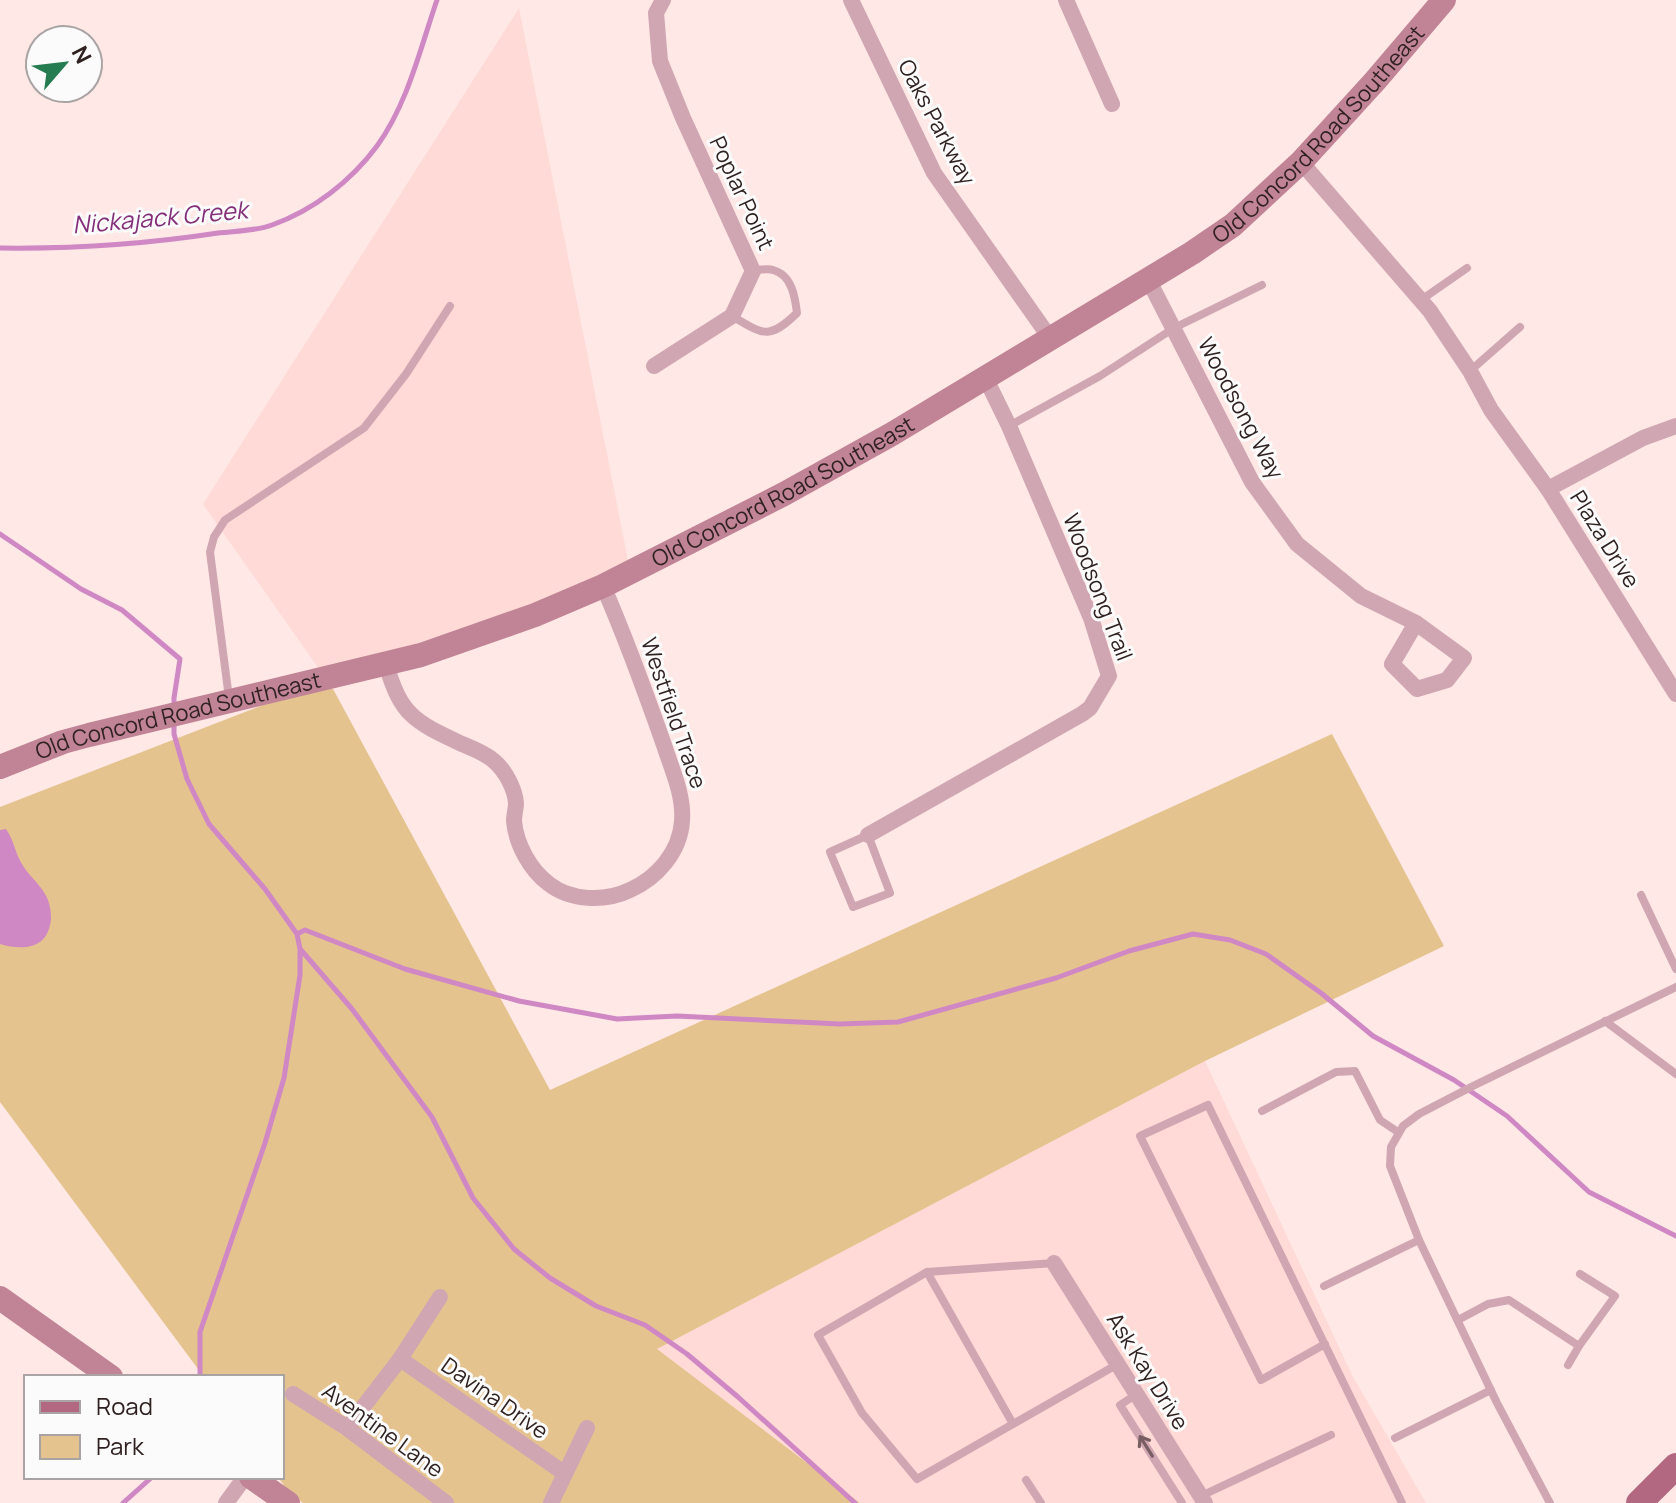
<svg xmlns="http://www.w3.org/2000/svg" width="1676" height="1503" viewBox="0 0 1676 1503" font-family="Manrope,sans-serif">
  <style>
    .built { fill: #ffdad6 }
    .green { fill: #e5c38e }
    .water { fill: #d088c5 }
    .lines { fill: none; stroke-linecap: round; stroke-linejoin: round }
    .stream { stroke: #d088c5; stroke-width: 5 }
    .lane { stroke: #d1a6b3; stroke-width: 8 }
    .street { stroke: #d1a6b3; stroke-width: 16 }
    .secondary { stroke: #c18396; stroke-width: 24 }
    .primary { stroke: #b36881; stroke-width: 26 }
    .oneway { stroke: #785d62 }
    .labels { text-anchor: middle; stroke-width: 6; stroke-linejoin: round; paint-order: stroke }
    .street-label { font-size: 22px; fill: #2f2220; stroke: #fbfbfb }
    .water-label { font-size: 24px; font-style: italic; fill: #832f79; stroke: #fbfbfb }
  </style>
  <rect width="100%" height="100%" fill="#ffe8e6"/>
  <!-- built -->
  <g class="built">
    <polygon points="519,8 630,571 333,689 203,504"/>
    <polygon points="1205,1061 1352,1375 1426,1503 860,1503 656,1349"/>
  </g>
  <!-- green -->
  <polygon class="green" points="304,689 333,689 550,1090 1332,734 1444,946 1205,1061 657,1349 860,1503 303,1503 290,1494 278,1477 282,1477 282,1377 204,1377 0,1102 0,807"/>
  <!-- water -->
  <path class="water" d="M6 829C14 840 15 853 22 864 28 875 39 883 45 894 49 900 51 910 51 918 49 949 24 951 0 944V830Z"/>
  <g class="lines">
    <!-- stream -->
    <g class="stream">
      <path d="M0 248C73 249 146 244 218 233 235 231 256 231 272 225 314 210 351 181 377 146 408 103 420 49 437 0"/>
      <polyline points="0,534 81,589 122,610 180,659 174,698 174,709"/>
      <polyline points="174,723 174,734 187,779 209,824 265,889 297,934 300,949 300,975 284,1078 265,1143 200,1332 200,1377"/>
      <polyline points="297,934 305,930 405,969 519,1001 617,1019 677,1016 840,1024 898,1022 1056,978 1129,951 1193,934 1230,940 1266,954 1321,993 1373,1036 1454,1080 1507,1116 1589,1192 1676,1236"/>
      <polyline points="301,950 352,1009 432,1117 473,1198 514,1249 550,1278 596,1306 645,1325 687,1354 738,1397 855,1503"/>
      <polyline points="123,1503 152,1477"/>
    </g>
    <!-- lane -->
    <g class="lane">
      <polyline points="1421,300 1467,268"/>
      <path d="M732 316C763 334 768 341 797 313 795 297 792 275 773 270 768 268 758 270 753 271"/>
      <polyline points="1470,371 1520,327"/>
      <polyline points="1009,426 1100,376 1174,328 1262,285"/>
      <polyline points="229,698 210,552 214,537 225,520 364,428 406,374 450,306"/>
      <polygon points="868,835 890,893 853,907 830,852"/>
      <polyline points="1641,895 1676,969"/>
      <polyline points="1605,1021 1676,1074"/>
      <polyline points="1262,1111 1336,1072 1355,1071 1380,1120 1398,1132"/>
      <polyline points="1054,1263 927,1272 818,1335 862,1413 917,1479 1118,1364"/>
      <polyline points="927,1272 1013,1424"/>
      <polyline points="1324,1286 1419,1240"/>
      <polyline points="1458,1320 1488,1304 1509,1300 1579,1346 1615,1296 1580,1274"/>
      <polyline points="1325,1344 1261,1380 1140,1136 1208,1105 1402,1503"/>
      <polyline points="1568,1365 1579,1346"/>
      <polyline points="1137,1394 1120,1405 1182,1503"/>
      <polyline points="1395,1438 1491,1390"/>
      <polyline points="1026,1480 1041,1503"/>
      <polyline points="1201,1496 1331,1435"/>
      <polyline points="1550,1503 1497,1403 1419,1240 1390,1166 1391,1147 1403,1126 1419,1114 1473,1086 1676,987"/>
    </g>
    <!-- street -->
    <g class="street">
      <polyline points="851,0 934,173 1050,338"/>
      <polyline points="1066,0 1112,104"/>
      <polyline points="1301,162 1430,311 1470,371 1491,410 1548,489 1676,694"/>
      <polyline points="1148,279 1252,482 1297,544 1361,596 1416,623 1464,658 1447,680 1417,689 1392,664 1416,623"/>
      <polyline points="654,366 732,316 753,271 683,118 660,61 656,13 663,0"/>
      <polyline points="1548,489 1643,438 1676,426"/>
      <path d="M386 664C401 716 415 722 462 744 472 748 485 753 494 761 505 770 515 789 516 803 516 809 514 815 514 821 516 844 530 870 549 884 571 901 605 902 630 890 657 878 680 852 682 821 684 795 672 770 664 745 645 691 626 638 603 586"/>
      <polyline points="868,835 1082,714 1090,708 1109,676 1091,618 1009,426 985,377"/>
      <polyline points="1054,1263 1205,1503"/>
      <polyline points="400,1359 564,1473"/>
      <polyline points="293,1394 347,1428 446,1503"/>
      <polyline points="347,1428 400,1359 440,1297"/>
      <polyline points="226,1503 245,1477"/>
      <polyline points="551,1503 587,1428"/>
    </g>
    <!-- secondary -->
    <g class="secondary">
      <path id="s1" d="M0 767 63 742 89 735 421 655 535 615 603 586 784 494 892 434 1192 253 1233 225 1301 162 1375 81 1444 0"/>
      <polyline points="0,1298 111,1377"/>
      <polyline points="251,1477 288,1503"/>
    </g>
    <!-- primary -->
    <polyline class="primary" points="1639,1503 1676,1466"/>
  </g>
  <!-- one-way arrows -->
  <defs><path id="oneway-shaft" d="M-6 0H5M1.5-3L5.5 0L1.5 3" fill="none" stroke-width="1.6" stroke-linecap="round" stroke-linejoin="round" transform="scale(2)"/></defs>
  <use class="oneway" href="#oneway-shaft" transform="translate(1146 1446) rotate(-122)"/>
  <g class="labels">
    <!-- street labels -->
    <g class="street-label">
      <text transform="translate(937 122) rotate(62)" y="8">Oaks Parkway</text>
      <text dy="8" stroke="none"><textPath href="#s1" startOffset="1482">Old Concord Road Southeast</textPath></text>
      <text transform="translate(742 193) rotate(65)" y="8">Poplar Point</text>
      <text transform="translate(1241 408) rotate(62)" y="8">Woodsong Way</text>
      <text dy="8" stroke="none"><textPath href="#s1" startOffset="834">Old Concord Road Southeast</textPath></text>
      <text transform="translate(1605 539) rotate(58)" y="8">Plaza Drive</text>
      <text transform="translate(1098 587) rotate(69)" y="8">Woodsong Trail</text>
      <text transform="translate(674 713) rotate(71)" y="8">Westfield Trace</text>
      <text dy="8" stroke="none"><textPath href="#s1" startOffset="186">Old Concord Road Southeast</textPath></text>
      <text transform="translate(1148 1371) rotate(58)" y="8">Ask Kay Drive</text>
      <text transform="translate(495 1398) rotate(35)" y="8">Davina Drive</text>
      <text transform="translate(383 1430) rotate(36)" y="8">Aventine Lane</text>
    </g>
    <!-- water labels -->
    <g class="water-label">
      <text transform="translate(160 218) rotate(-5)" y="8">Nickajack Creek</text>
    </g>
  </g>
  <!-- legend -->
  <rect x="24" y="1375" width="260" height="104" fill="#fbfbfb" stroke="#a9a4a3" stroke-width="2"/>
  <rect x="40" y="1401" width="40" height="12" fill="#b36881" stroke="#a9a4a3" stroke-width="2"/>
  <text x="96" y="1415" font-size="24" fill="#2f2220">Road</text>
  <rect x="40" y="1435" width="40" height="24" fill="#e5c38e" stroke="#a9a4a3" stroke-width="2"/>
  <text x="96" y="1455" font-size="24" fill="#2f2220">Park</text>
  <!-- north arrow -->
  <g transform="translate(64 64) rotate(62)"><circle r="38" fill="#fbfbfb" stroke="#a9a4a3" stroke-width="2"/>
  <path d="M0-6L14 30L0 20L-14 30Z" fill="#247c50"/>
  <text y="-12" font-size="22" font-weight="bold" text-anchor="middle" fill="#2f2220">N</text>
  </g>
</svg>
